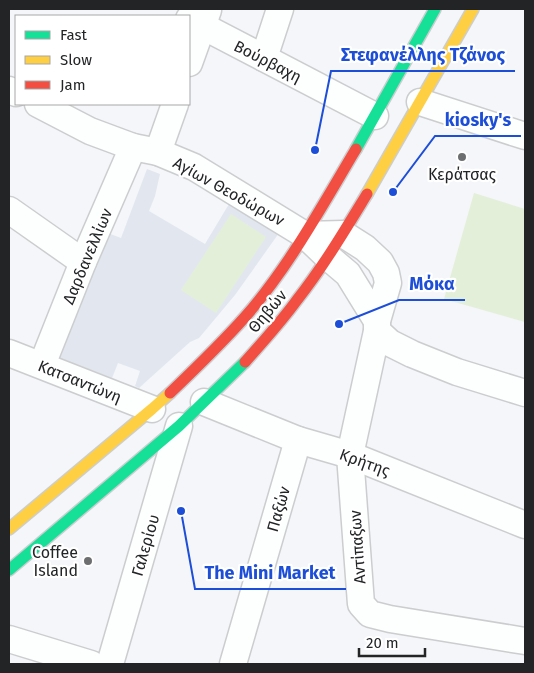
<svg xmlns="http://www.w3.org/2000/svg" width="534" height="673" viewBox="0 0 534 673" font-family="'Fira Sans',sans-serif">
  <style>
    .built { fill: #e2e7ef }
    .green { fill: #e4efd9 }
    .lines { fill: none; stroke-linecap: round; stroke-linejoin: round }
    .street-casing { stroke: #cccdcf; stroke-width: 29 }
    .fast-casing { stroke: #cccdcf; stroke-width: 14 }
    .slow-casing { stroke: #cccdcf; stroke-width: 14 }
    .jam-casing { stroke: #cccdcf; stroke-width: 14 }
    .street { stroke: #fdfefe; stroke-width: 26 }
    .fast { stroke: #16e098; stroke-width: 11 }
    .slow { stroke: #ffcf43; stroke-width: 11 }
    .jam { stroke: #f24e42; stroke-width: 11 }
    .poi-dot { fill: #6c6e70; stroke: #fff; stroke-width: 2 }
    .labels { text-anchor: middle; stroke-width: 4.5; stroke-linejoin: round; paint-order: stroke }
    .street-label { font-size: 16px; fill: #222426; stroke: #fff }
    .poi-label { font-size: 16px; fill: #222426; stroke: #fff }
    .leader { fill: none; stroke: #1d4ed8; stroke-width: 2 }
    .callout-dot { fill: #1d4ed8; stroke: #fff; stroke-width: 2 }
    .callout-label { font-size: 18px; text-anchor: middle; font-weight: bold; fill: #1d4ed8; stroke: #fff; stroke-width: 4.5; stroke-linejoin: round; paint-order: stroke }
  </style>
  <rect width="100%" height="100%" fill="#f4f6f9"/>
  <!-- built -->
  <polygon class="built" points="147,169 160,174 155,196 149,211 205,244 229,204 279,233 235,295 199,338 190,342 139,388 135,386 140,371 118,363 112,378 57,357 105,232 121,238"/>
  <!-- green -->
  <g class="green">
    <polygon points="474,193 525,209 525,322 444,299"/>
    <polygon points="231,214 266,237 216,313 181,290"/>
  </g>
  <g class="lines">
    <defs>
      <g id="street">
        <polyline points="189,19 375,116"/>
        <polyline points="264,58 280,9"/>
        <polyline points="189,63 208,10"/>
        <polyline points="9,90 16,93"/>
        <polyline points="420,102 525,136"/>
        <polyline points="38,104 90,131 133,147 158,152 194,167 305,235 328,257 348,274 377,321"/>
        <polyline points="158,152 175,104"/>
        <polyline points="9,210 83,262"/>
        <polyline points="305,235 343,234 365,248 380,262 386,273 388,283 377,321 377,331 350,455 361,604 370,614 390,619 525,641"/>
        <polyline points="377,331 390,343 412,354 457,372 525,393"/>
        <polyline points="9,353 152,409"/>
        <polyline points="42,365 83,262 133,147"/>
        <polyline points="204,402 298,440 350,455 525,525"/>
        <polyline points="9,639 91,664"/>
        <polyline points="110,664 179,426"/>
        <polyline points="233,664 298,440"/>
      </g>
      <g id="fast">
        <polyline points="356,149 435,9"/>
        <polyline points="9,570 179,426 245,362"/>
      </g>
      <g id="slow">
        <polyline points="367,194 473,9"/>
        <polyline points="9,529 152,409 170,393"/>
      </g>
      <g id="jam">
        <path d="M245 362C263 342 281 322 297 300 323 267 345 230 367 194"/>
        <path d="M170 393C195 369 222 343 245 317 289 267 322 206 356 149"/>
      </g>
    </defs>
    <!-- street casing -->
    <use href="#street" class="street-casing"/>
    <!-- fast casing -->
    <use href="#fast" class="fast-casing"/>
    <!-- slow casing -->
    <use href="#slow" class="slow-casing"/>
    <!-- jam casing -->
    <use href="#jam" class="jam-casing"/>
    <!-- street -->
    <use href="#street" class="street"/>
    <!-- fast -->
    <use href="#fast" class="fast"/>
    <!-- slow -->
    <use href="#slow" class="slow"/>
    <!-- jam -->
    <use href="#jam" class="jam"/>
  </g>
  <!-- markers -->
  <g class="poi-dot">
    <circle cx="462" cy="157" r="5"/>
    <circle cx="88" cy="561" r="5"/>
  </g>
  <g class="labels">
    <!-- street labels -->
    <g class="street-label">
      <text transform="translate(268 61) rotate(27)" y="6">Βούρβαχη</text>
      <text transform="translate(229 191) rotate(29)" y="6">Αγίων Θεοδώρων</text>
      <text transform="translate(87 256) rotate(-67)" y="6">Δαρδανελλίων</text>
      <text transform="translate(267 311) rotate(-50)" y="6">Θηβών</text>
      <text transform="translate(80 381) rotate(22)" y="6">Κατσαντώνη</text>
      <text transform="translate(365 462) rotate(20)" y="6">Κρήτης</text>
      <text transform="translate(278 509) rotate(-74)" y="6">Παξών</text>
      <text transform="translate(145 545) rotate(-74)" y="6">Γαλερίου</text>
      <text transform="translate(357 547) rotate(-94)" y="6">Αντίπαξων</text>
    </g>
    <!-- poi labels -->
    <g class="poi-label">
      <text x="462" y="180">Κεράτσας</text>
      <text x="78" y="558" text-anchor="end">Coffee<tspan x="78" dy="18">Island</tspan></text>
    </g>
  </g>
  <!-- callouts -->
  <path class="leader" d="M315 150L331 71H515M393 192L435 136H521M339 324L399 300H465M181 511L195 589H346"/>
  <g class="callout-dot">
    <circle cx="315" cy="150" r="5"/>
    <circle cx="393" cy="192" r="5"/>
    <circle cx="339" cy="324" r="5"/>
    <circle cx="181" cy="511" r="5"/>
  </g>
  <g class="callout-label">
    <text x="423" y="61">Στεφανέλλης Τζάνος</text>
    <text x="478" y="126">kiosky's</text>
    <text x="432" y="290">Μόκα</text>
    <text x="270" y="579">The Mini Market</text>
  </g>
  <!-- border -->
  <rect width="534" height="673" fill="none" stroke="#222426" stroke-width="20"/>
  <!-- legend -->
  <rect x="15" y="15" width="175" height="90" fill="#ffffff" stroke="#a7a7a8"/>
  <rect x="25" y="31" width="25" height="8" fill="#16e098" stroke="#a7a7a8"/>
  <text x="60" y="40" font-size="15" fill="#222426">Fast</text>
  <rect x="25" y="56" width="25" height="8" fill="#ffcf43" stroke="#a7a7a8"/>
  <text x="60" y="65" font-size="15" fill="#222426">Slow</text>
  <rect x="25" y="81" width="25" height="8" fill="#f24e42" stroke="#a7a7a8"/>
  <text x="60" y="90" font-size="15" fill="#222426">Jam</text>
  <!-- scale -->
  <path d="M359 648v8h66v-8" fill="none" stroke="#222426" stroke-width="2.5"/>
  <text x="366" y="648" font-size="15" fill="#222426" stroke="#ffffff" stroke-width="4" paint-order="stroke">20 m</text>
</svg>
